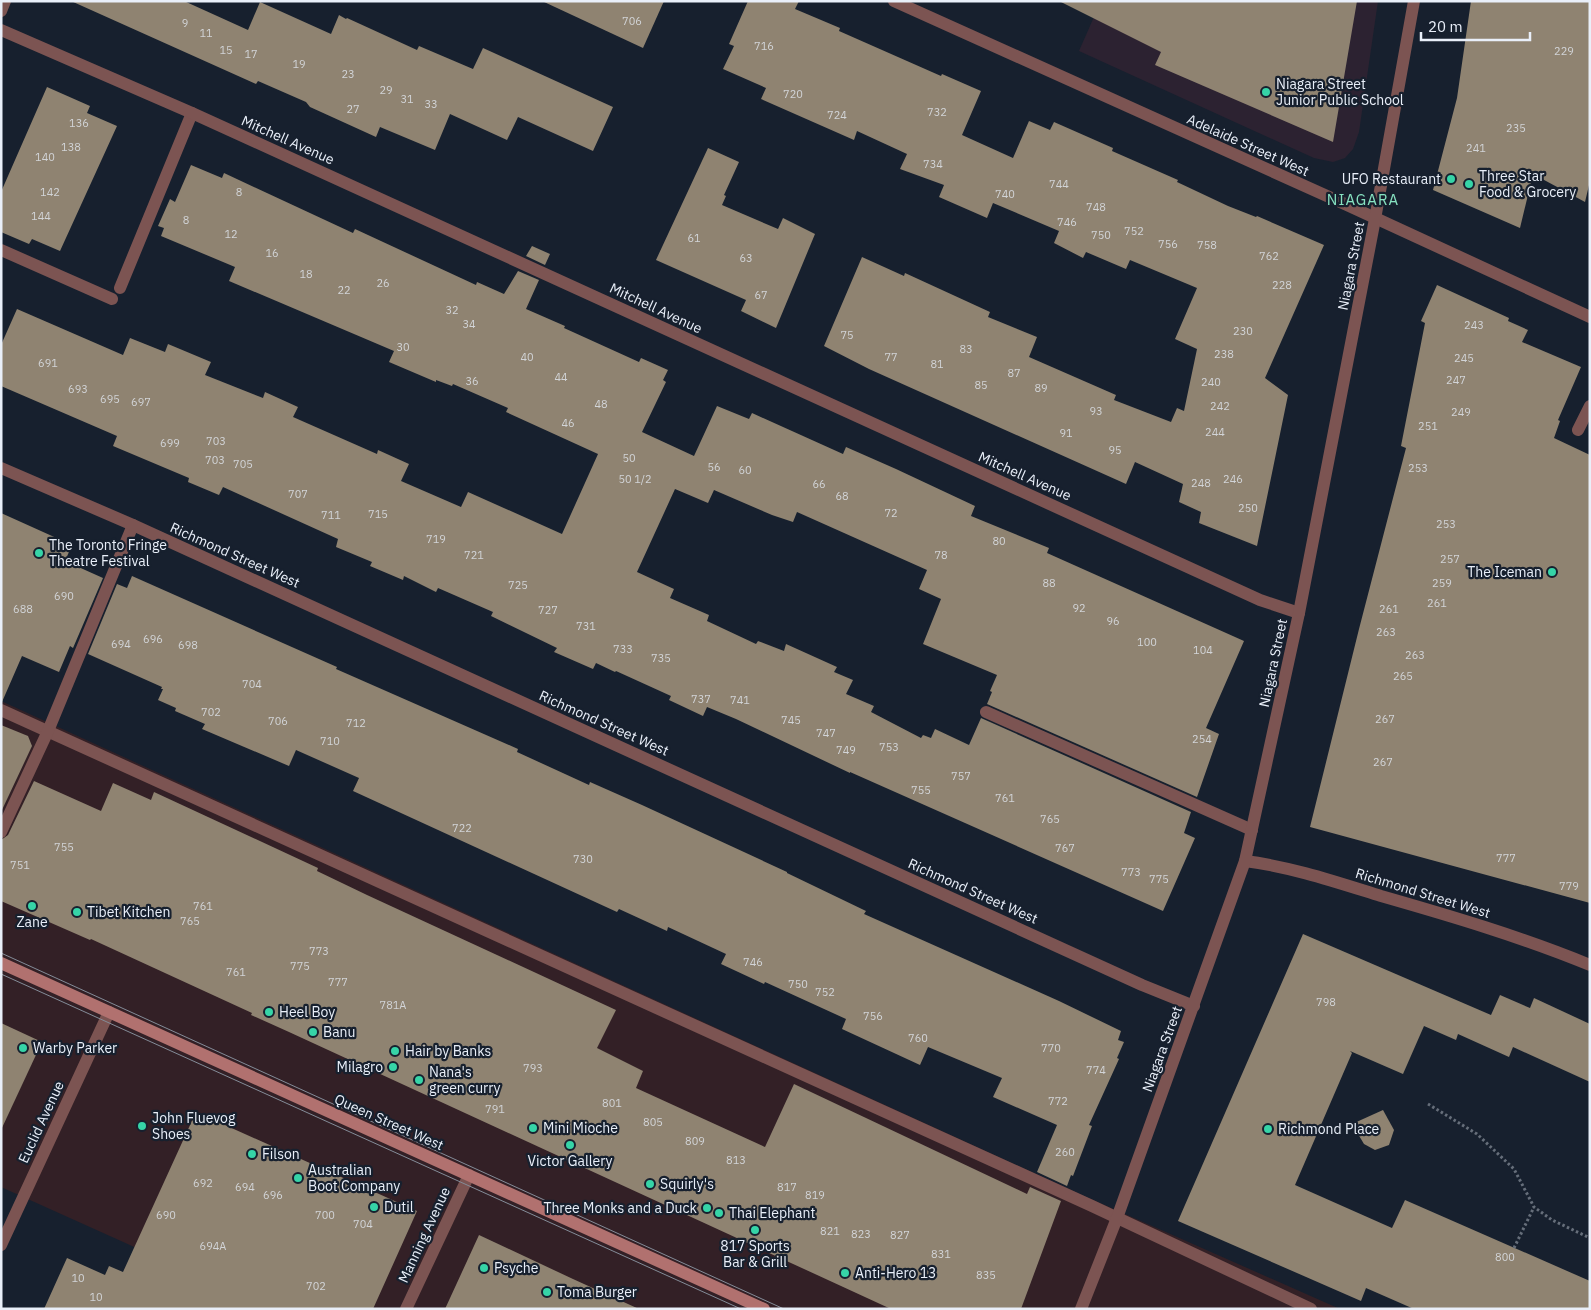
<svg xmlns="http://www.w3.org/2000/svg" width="1591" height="1310" viewBox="0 0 1591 1310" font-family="'IBM Plex Sans',sans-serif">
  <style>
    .commercial { fill: #332026 }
    .education { fill: #2c2231 }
    .building { fill: #8f8371 }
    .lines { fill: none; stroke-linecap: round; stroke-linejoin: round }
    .path { stroke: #666e7a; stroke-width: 3; stroke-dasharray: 2.5 2.5; stroke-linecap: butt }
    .lane { stroke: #7c5452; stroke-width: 12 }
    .street { stroke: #7c5452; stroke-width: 12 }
    .secondary { stroke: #b1716f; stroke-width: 12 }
    .tram { stroke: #848c98; stroke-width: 1 }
    .poi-dot { fill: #36d4a7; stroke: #17202e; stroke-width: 2 }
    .labels { text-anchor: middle; stroke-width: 4.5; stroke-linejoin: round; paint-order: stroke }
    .number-label { font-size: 11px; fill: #d2d4d7 }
    .poi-label { font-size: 14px; fill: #e9eff9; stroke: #17202e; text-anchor: start }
    .street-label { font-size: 14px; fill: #e9eff9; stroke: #17202e }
    .neighbourhood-label { font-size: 15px; letter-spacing: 1px; fill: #87e2c1; stroke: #17202e }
  </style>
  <rect width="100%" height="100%" fill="#17202e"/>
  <!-- commercial -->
  <polygon class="commercial" points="1,701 1082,1195 1340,1309 163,1309 181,1268 1,1187"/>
  <!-- education -->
  <polygon class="education" points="1101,1 1378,1 1359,132 1353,149 1345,158 1333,162 1314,158 1079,51"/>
  <!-- building -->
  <g class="building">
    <polygon points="71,1 184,1 248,30 260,2 331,34 339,15 346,19 347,18 417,50 419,46 473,69 483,48 613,107 593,151 518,117 507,140 450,114 435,150 380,127 376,137 310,107 306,102 258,81 256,84"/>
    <polygon points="542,1 664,1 643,48"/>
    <polygon points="748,1 799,1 795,9 840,28 839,31 941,76 942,74 981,91 962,135 1013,158 1029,121 1050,130 1054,122 1113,148 1112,151 1178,180 1177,182 1228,206 1256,217 1257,216 1324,245 1265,378 1288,395 1257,546 1199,523 1201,512 1179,502 1183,484 1135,462 1126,484 869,369 824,346 862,257 904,276 905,273 990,312 988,317 1037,337 1029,357 1116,395 1114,400 1171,422 1177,408 1184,411 1197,349 1175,339 1197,288 1130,260 1126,269 1086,252 1083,258 1054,243 1059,231 993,203 987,218 939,197 944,185 900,169 907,154 857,131 854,140 761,99 766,88 723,69 734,46 729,44"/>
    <polygon points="1059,1 1357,1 1333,142 1155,65 1161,52"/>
    <polygon points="1471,1 1590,1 1590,181 1585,202 1533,174 1520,228 1433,190 1457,98"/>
    <polygon points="47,87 90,106 87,113 117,126 60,251 32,239 29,244 1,232 1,192"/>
    <polygon points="708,148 739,162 724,195 726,196 722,205 778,229 783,218 815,234 776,328 741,311 746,300 656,260"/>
    <polygon points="191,165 222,178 224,173 353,233 355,229 476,285 477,282 504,294 518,271 539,280 526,309 565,326 564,328 639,362 641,358 668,370 663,380 666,382 642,432 694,456 717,406 749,419 752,413 843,454 846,447 896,469 975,506 971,516 1049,548 1047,553 1244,641 1206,728 1219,734 1197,797 987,704 992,692 990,691 997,675 923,644 941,599 919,589 927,570 797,512 793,522 772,515 714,490 708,503 675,489 637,572 674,589 670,598 709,615 707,621 756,644 758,641 784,651 786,644 837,667 834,672 853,680 846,694 874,706 871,712 921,738 923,735 931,738 935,729 969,745 981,718 1191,812 1184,833 1195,838 1163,911 850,772 850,773 736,719 707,707 703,716 669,700 671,696 616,671 615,672 596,663 593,669 554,652 557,648 491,616 493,612 438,588 436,592 404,576 403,580 370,566 372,562 336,547 338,539 223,487 219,495 188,482 189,478 113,446 117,436 1,386 1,345 17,309 123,355 130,338 165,352 168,344 211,362 205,375 263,398 265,392 298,407 293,417 377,454 378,450 409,464 401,481 461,507 468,492 562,534 598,454 506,412 508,408 453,384 452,386 436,380 436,382 389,362 394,351 229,281 235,267 161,236 164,228 158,226 170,199 175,202"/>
    <polygon points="532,246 550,254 545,265 526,256"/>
    <polygon points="1437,285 1509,318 1508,321 1528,330 1522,342 1581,367 1558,420 1560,421 1554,438 1590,455 1590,903 1310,827 1359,629 1406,448 1401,446 1425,323 1421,321"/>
    <polygon points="1,513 72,545 65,561 103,578 73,648 70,646 59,672 22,656 2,702"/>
    <polygon points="132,576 337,667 336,669 518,749 517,752 589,785 590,782 642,805 787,872 787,873 866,911 864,914 1059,1001 1121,1031 1118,1040 1124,1042 1117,1058 1119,1059 1089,1125 1092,1126 1073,1176 1071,1175 1067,1186 1037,1172 1057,1125 993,1097 1002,1078 928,1047 920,1065 842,1029 846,1019 765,982 764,984 721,964 726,954 668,927 667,931 619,909 617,912 353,791 359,778 296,750 289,766 202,729 205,724 175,711 176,708 158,700 163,689 161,689 162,687 88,654 117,584 127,588"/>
    <polygon points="1,725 28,736 32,746 1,812"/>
    <polygon points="34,781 101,811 113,783 151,800 154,792 318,868 317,871 367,895 616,1010 597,1048 643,1071 636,1088 765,1147 794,1084 1027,1194 1030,1187 1061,1201 1021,1309 891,1309 289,1032 251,1015 252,1013 91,939 90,940 1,901 1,840 8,835"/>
    <polygon points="1303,934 1491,1015 1500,995 1530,1008 1534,998 1590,1024 1590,1082 1513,1047 1509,1057 1458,1034 1456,1040 1424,1026 1403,1074 1350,1051 1352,1053 1295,1185 1392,1228 1405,1200 1590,1281 1590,1309 1414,1309 1366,1288 1361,1301 1178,1221"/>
    <polygon points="1,1023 42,1042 1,1130"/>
    <polygon points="1383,1110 1394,1130 1389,1145 1375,1150 1364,1144 1352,1124"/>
    <polygon points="196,1112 417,1211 373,1309 44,1309 67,1258 105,1275 109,1266 123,1272"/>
    <polygon points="479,1235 573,1279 639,1309 445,1309"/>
  </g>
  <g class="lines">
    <!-- path -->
    <g class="path">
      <polyline points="1428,1104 1477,1134 1514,1169 1534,1207 1552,1220 1590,1238"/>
      <polyline points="1514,1248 1534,1207"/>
    </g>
    <!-- lane -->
    <g class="lane">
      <polyline points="1,250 112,299"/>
      <polyline points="120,288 192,113"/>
      <polyline points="1578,430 1590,406"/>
      <polyline points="1,710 1092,1206 1311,1309"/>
      <polyline points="986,712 1252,830"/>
      <polyline points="1,832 48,731 133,525"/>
    </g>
    <!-- street -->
    <g class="street">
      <polyline points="894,1 1347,205 1590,317"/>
      <polyline points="1,11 5,1"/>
      <polyline points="1,30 192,113 1260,600 1299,613"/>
      <polyline points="1,468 133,525 1142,985 1194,1006"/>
      <path d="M1245 861C1292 867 1336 882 1381 896 1451 916 1522 937 1590 965"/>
      <polyline points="1,1245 109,1012"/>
      <polyline points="406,1309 469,1175"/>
      <polyline points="1081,1309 1117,1218 1245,861 1299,613 1375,219 1414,1"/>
    </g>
    <!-- secondary -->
    <polyline class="secondary" points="1,963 764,1309"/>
    <!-- tram -->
    <g class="tram">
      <polyline points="1,953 784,1309"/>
      <polyline points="1,974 741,1309"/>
    </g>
  </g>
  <!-- markers -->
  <g class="poi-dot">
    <circle cx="1266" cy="92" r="5"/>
    <circle cx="1451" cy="179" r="5"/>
    <circle cx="1469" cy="184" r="5"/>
    <circle cx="39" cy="553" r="5"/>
    <circle cx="1552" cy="572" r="5"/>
    <circle cx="32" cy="906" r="5"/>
    <circle cx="77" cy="912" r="5"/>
    <circle cx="269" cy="1012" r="5"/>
    <circle cx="313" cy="1032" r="5"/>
    <circle cx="23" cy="1048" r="5"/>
    <circle cx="395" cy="1051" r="5"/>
    <circle cx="393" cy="1067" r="5"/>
    <circle cx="419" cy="1080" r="5"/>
    <circle cx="142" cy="1126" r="5"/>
    <circle cx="533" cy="1128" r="5"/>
    <circle cx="1268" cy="1129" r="5"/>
    <circle cx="570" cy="1145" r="5"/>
    <circle cx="252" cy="1154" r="5"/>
    <circle cx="298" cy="1178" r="5"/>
    <circle cx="650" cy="1184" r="5"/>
    <circle cx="374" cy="1207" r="5"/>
    <circle cx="707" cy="1208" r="5"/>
    <circle cx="719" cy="1213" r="5"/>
    <circle cx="755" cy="1230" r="5"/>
    <circle cx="484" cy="1268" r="5"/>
    <circle cx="845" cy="1273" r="5"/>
    <circle cx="547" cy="1292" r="5"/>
  </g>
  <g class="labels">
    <!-- number labels -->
    <g class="number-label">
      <text x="632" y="25">706</text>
      <text x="185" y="27">9</text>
      <text x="206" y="37">11</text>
      <text x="764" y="50">716</text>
      <text x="226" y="54">15</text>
      <text x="1564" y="55">229</text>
      <text x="251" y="58">17</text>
      <text x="299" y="68">19</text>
      <text x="348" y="78">23</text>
      <text x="386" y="94">29</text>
      <text x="793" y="98">720</text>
      <text x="407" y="103">31</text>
      <text x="431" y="108">33</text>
      <text x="353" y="113">27</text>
      <text x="937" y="116">732</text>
      <text x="837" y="119">724</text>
      <text x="79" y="127">136</text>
      <text x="1516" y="132">235</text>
      <text x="71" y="151">138</text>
      <text x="1476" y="152">241</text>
      <text x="45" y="161">140</text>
      <text x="933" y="168">734</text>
      <text x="1059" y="188">744</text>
      <text x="50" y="196">142</text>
      <text x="239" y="196">8</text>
      <text x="1005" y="198">740</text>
      <text x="1096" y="211">748</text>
      <text x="41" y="220">144</text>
      <text x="186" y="224">8</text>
      <text x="1067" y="226">746</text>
      <text x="1134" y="235">752</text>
      <text x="231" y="238">12</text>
      <text x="1101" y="239">750</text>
      <text x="694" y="242">61</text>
      <text x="1168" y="248">756</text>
      <text x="1207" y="249">758</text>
      <text x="272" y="257">16</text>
      <text x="1269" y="260">762</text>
      <text x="746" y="262">63</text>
      <text x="306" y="278">18</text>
      <text x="383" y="287">26</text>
      <text x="1282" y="289">228</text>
      <text x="344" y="294">22</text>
      <text x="761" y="299">67</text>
      <text x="452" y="314">32</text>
      <text x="469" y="328">34</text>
      <text x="1474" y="329">243</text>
      <text x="1243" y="335">230</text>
      <text x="847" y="339">75</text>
      <text x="403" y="351">30</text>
      <text x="966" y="353">83</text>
      <text x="1224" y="358">238</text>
      <text x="527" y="361">40</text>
      <text x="891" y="361">77</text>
      <text x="1464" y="362">245</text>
      <text x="48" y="367">691</text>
      <text x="937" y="368">81</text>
      <text x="1014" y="377">87</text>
      <text x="561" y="381">44</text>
      <text x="1456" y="384">247</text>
      <text x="472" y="385">36</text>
      <text x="1211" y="386">240</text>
      <text x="981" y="389">85</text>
      <text x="1041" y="392">89</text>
      <text x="78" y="393">693</text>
      <text x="110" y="403">695</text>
      <text x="141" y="406">697</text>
      <text x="601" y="408">48</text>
      <text x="1220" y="410">242</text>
      <text x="1096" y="415">93</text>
      <text x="1461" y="416">249</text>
      <text x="568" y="427">46</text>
      <text x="1428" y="430">251</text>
      <text x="1215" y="436">244</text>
      <text x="1066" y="437">91</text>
      <text x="216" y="445">703</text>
      <text x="170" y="447">699</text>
      <text x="1115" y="454">95</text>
      <text x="629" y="462">50</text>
      <text x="215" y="464">703</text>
      <text x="243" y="468">705</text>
      <text x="714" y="471">56</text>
      <text x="1418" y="472">253</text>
      <text x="745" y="474">60</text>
      <text x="635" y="483">50 1/2</text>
      <text x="1233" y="483">246</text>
      <text x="1201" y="487">248</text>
      <text x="819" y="488">66</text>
      <text x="298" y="498">707</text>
      <text x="842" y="500">68</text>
      <text x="1248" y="512">250</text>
      <text x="891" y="517">72</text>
      <text x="378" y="518">715</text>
      <text x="331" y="519">711</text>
      <text x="1446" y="528">253</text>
      <text x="436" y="543">719</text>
      <text x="999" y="545">80</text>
      <text x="474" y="559">721</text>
      <text x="941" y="559">78</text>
      <text x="1450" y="563">257</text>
      <text x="1049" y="587">88</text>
      <text x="1442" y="587">259</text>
      <text x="518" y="589">725</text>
      <text x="64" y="600">690</text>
      <text x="1437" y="607">261</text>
      <text x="1079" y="612">92</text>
      <text x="23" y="613">688</text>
      <text x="1389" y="613">261</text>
      <text x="548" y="614">727</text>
      <text x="1113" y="625">96</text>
      <text x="586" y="630">731</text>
      <text x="1386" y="636">263</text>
      <text x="153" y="643">696</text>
      <text x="1147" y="646">100</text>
      <text x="121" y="648">694</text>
      <text x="188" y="649">698</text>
      <text x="623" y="653">733</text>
      <text x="1203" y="654">104</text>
      <text x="1415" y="659">263</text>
      <text x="661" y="662">735</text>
      <text x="1403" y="680">265</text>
      <text x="252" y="688">704</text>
      <text x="701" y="703">737</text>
      <text x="740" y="704">741</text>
      <text x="211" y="716">702</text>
      <text x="1385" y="723">267</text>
      <text x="791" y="724">745</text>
      <text x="278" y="725">706</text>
      <text x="356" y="727">712</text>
      <text x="826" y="737">747</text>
      <text x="1202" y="743">254</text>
      <text x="330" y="745">710</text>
      <text x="889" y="751">753</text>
      <text x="846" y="754">749</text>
      <text x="1383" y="766">267</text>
      <text x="961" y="780">757</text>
      <text x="921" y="794">755</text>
      <text x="1005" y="802">761</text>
      <text x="1050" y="823">765</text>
      <text x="462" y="832">722</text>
      <text x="64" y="851">755</text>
      <text x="1065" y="852">767</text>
      <text x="1506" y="862">777</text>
      <text x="583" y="863">730</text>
      <text x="20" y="869">751</text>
      <text x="1131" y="876">773</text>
      <text x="1159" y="883">775</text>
      <text x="1569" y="890">779</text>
      <text x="203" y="910">761</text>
      <text x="190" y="925">765</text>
      <text x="319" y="955">773</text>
      <text x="753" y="966">746</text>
      <text x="300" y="970">775</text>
      <text x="236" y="976">761</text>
      <text x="338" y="986">777</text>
      <text x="798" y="988">750</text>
      <text x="825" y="996">752</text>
      <text x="1326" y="1006">798</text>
      <text x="393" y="1009">781A</text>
      <text x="873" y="1020">756</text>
      <text x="918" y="1042">760</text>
      <text x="1051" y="1052">770</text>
      <text x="533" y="1072">793</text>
      <text x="1096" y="1074">774</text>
      <text x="1058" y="1105">772</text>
      <text x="612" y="1107">801</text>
      <text x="495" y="1113">791</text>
      <text x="653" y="1126">805</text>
      <text x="695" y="1145">809</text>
      <text x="1065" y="1156">260</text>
      <text x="736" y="1164">813</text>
      <text x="203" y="1187">692</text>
      <text x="245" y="1191">694</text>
      <text x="787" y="1191">817</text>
      <text x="273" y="1199">696</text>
      <text x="815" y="1199">819</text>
      <text x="166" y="1219">690</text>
      <text x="325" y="1219">700</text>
      <text x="363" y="1228">704</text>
      <text x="830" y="1235">821</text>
      <text x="861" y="1238">823</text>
      <text x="900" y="1239">827</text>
      <text x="213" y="1250">694A</text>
      <text x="941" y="1258">831</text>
      <text x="1505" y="1261">800</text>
      <text x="986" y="1279">835</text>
      <text x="78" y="1282">10</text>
      <text x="316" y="1290">702</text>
      <text x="96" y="1301">10</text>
    </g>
    <!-- poi labels -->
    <g class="poi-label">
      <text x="1276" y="89">Niagara Street<tspan x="1276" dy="16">Junior Public School</tspan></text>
      <text x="1479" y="181">Three Star<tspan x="1479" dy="16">Food &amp; Grocery</tspan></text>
      <text x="1441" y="184" text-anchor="end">UFO Restaurant</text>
      <text x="49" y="550">The Toronto Fringe<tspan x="49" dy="16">Theatre Festival</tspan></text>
      <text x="1542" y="577" text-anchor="end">The Iceman</text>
      <text x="87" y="917">Tibet Kitchen</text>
      <text x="32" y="927" text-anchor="middle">Zane</text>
      <text x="279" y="1017">Heel Boy</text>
      <text x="323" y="1037">Banu</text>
      <text x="33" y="1053">Warby Parker</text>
      <text x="405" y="1056">Hair by Banks</text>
      <text x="383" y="1072" text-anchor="end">Milagro</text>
      <text x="429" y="1077">Nana's<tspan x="429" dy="16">green curry</tspan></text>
      <text x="152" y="1123">John Fluevog<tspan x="152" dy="16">Shoes</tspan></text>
      <text x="543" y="1133">Mini Mioche</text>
      <text x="1278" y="1134">Richmond Place</text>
      <text x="262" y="1159">Filson</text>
      <text x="570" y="1166" text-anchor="middle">Victor Gallery</text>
      <text x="308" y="1175">Australian<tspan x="308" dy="16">Boot Company</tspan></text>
      <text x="660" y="1189">Squirly's</text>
      <text x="384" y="1212">Dutil</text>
      <text x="697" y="1213" text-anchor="end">Three Monks and a Duck</text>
      <text x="729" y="1218">Thai Elephant</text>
      <text x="755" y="1251" text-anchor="middle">817 Sports<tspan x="755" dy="16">Bar &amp; Grill</tspan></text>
      <text x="494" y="1273">Psyche</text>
      <text x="855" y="1278">Anti-Hero 13</text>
      <text x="557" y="1297">Toma Burger</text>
    </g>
    <!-- street labels -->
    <g class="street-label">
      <text transform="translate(288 140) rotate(24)" y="5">Mitchell Avenue</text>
      <text transform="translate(1248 145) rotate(24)" y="5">Adelaide Street West</text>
      <text transform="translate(1351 266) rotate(-79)" y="5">Niagara Street</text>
      <text transform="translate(656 308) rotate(25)" y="5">Mitchell Avenue</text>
      <text transform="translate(1025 476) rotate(24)" y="5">Mitchell Avenue</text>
      <text transform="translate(235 555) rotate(24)" y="5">Richmond Street West</text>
      <text transform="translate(1273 663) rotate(-78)" y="5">Niagara Street</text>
      <text transform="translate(604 723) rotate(24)" y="5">Richmond Street West</text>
      <text transform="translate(973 891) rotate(24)" y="5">Richmond Street West</text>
      <text transform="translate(1423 893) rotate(17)" y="5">Richmond Street West</text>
      <text transform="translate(1162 1049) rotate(-70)" y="5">Niagara Street</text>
      <text transform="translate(41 1122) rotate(-65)" y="5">Euclid Avenue</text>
      <text transform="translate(389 1122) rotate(24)" y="5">Queen Street West</text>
      <text transform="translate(424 1235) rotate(-65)" y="5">Manning Avenue</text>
    </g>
    <!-- neighbourhood labels -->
    <g class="neighbourhood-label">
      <text x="1363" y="205">NIAGARA</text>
    </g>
  </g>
  <!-- border -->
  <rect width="1591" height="1310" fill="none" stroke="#e9eff9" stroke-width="5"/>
  <!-- scale -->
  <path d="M1421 32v8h109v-8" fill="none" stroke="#e9eff9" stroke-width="2.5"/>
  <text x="1428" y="32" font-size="15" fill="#e9eff9" stroke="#17202e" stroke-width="4" paint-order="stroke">20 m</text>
</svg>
